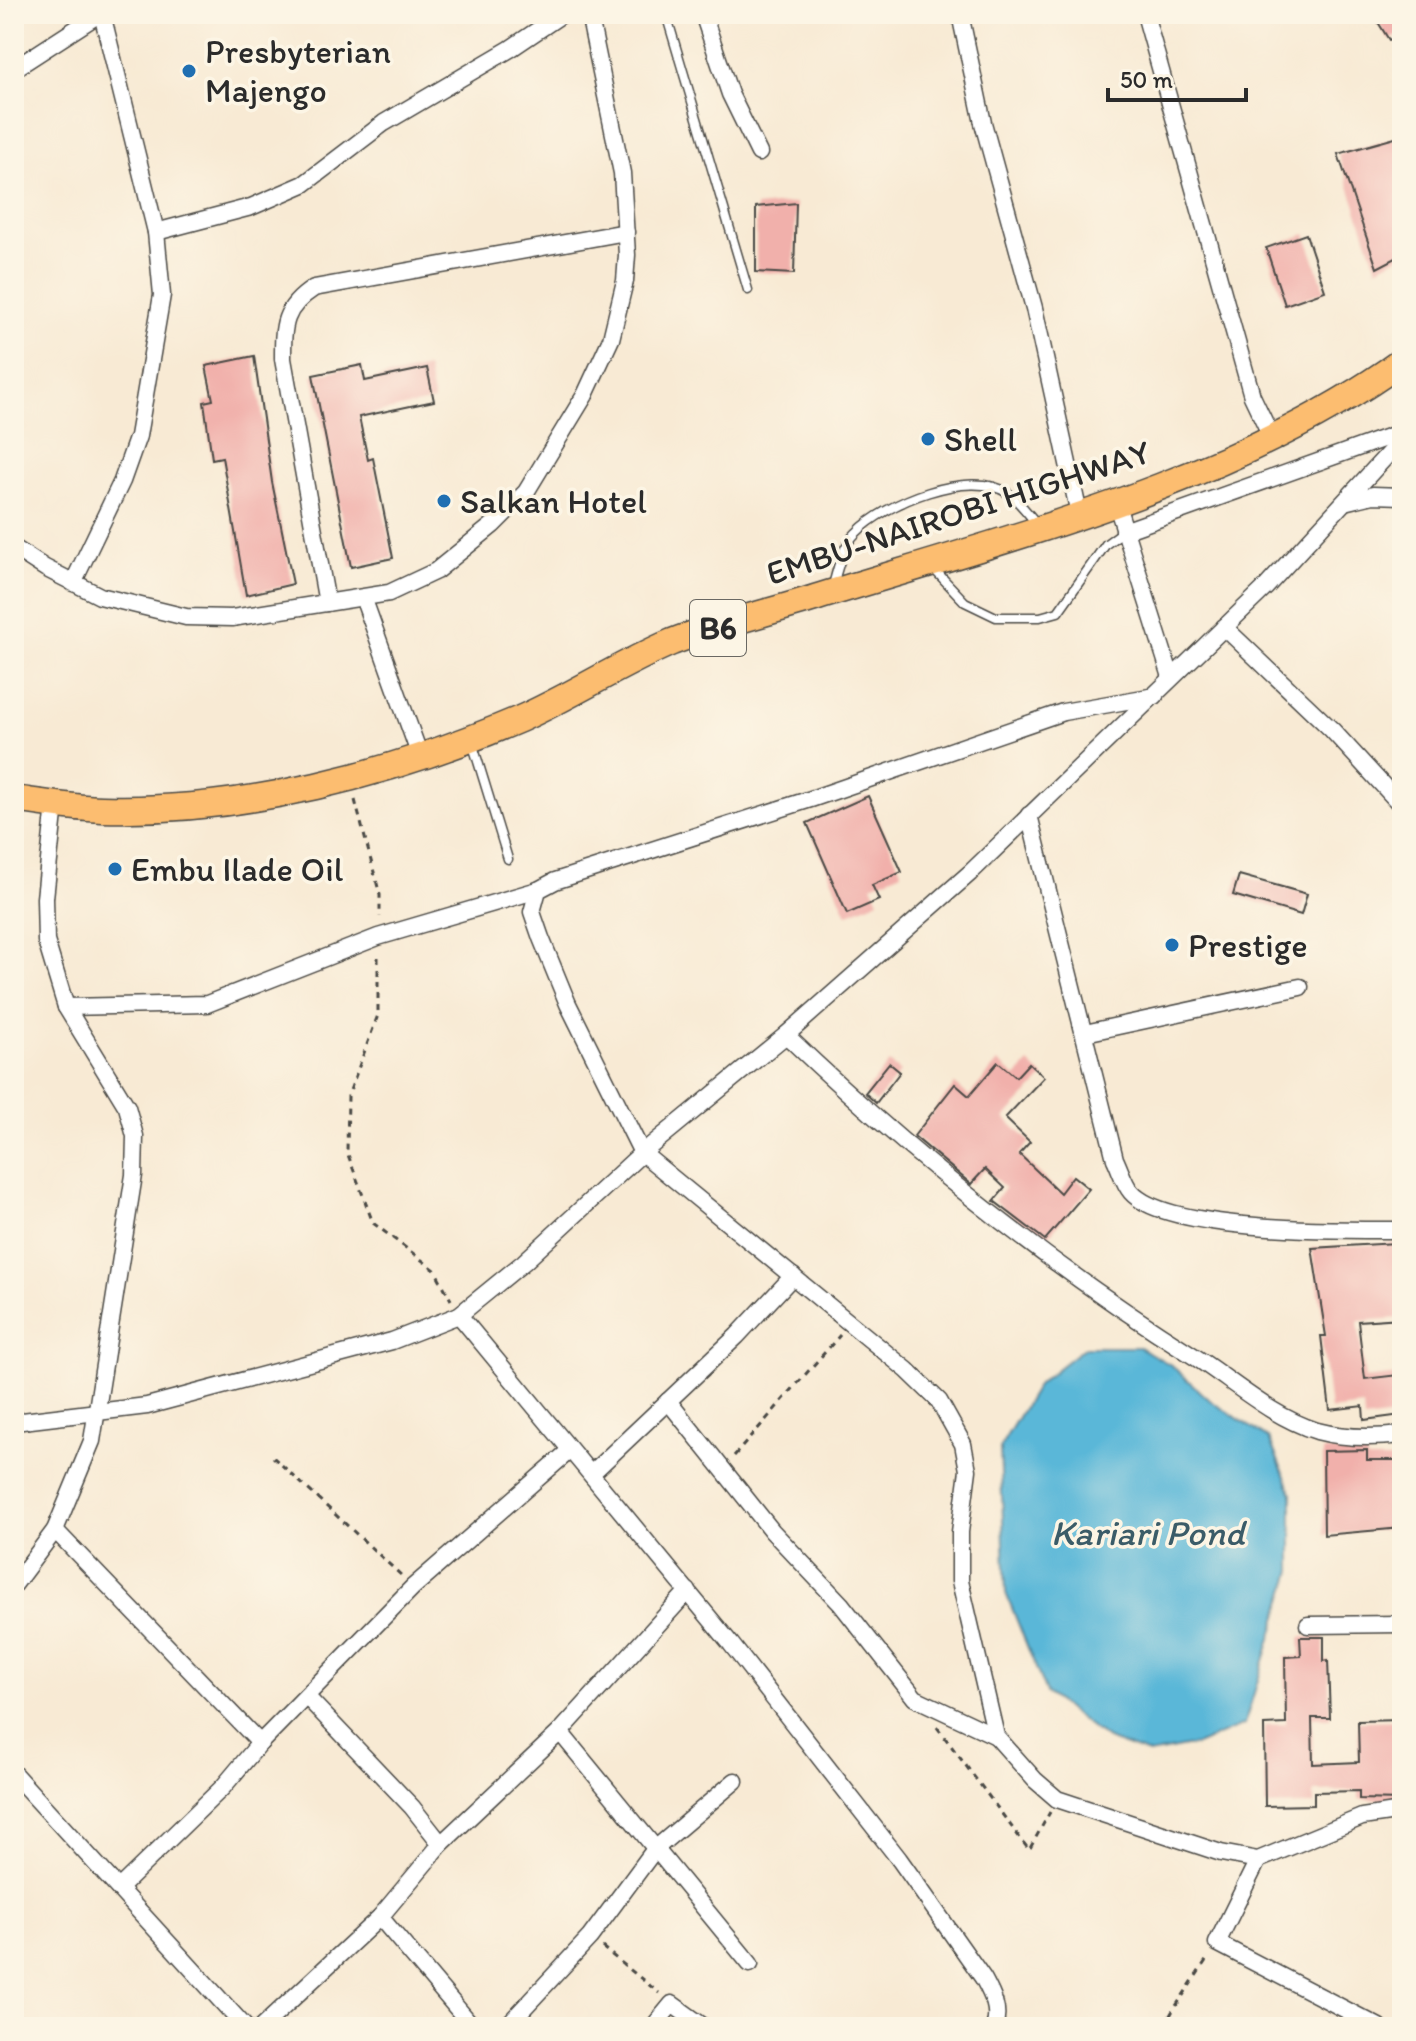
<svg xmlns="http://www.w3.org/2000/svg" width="1416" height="2041" viewBox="0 0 1416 2041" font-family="Itim,sans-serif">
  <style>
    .water { fill: #5ab7d8; stroke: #427182; stroke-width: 2 }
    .building { fill: #f1b0ab }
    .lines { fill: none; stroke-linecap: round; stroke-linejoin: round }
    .service-casing { stroke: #4a4844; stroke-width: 11 }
    .minor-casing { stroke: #4a4844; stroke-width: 19 }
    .primary-casing { stroke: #4a4844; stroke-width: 29 }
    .path { stroke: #4a4844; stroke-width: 3; stroke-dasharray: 6 6; stroke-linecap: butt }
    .service { stroke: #fff; stroke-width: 8 }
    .minor { stroke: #fff; stroke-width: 16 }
    .primary { stroke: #fcbd6f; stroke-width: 26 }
    .poi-dot { fill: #1f6fb2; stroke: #fcf5e5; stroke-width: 3 }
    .labels { text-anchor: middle; stroke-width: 7; stroke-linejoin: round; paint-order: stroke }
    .shield { fill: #fcf5e5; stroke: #6a6863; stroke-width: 2 }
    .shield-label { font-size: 32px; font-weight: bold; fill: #2b2b2b }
    .poi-label { font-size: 34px; fill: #2b2b2b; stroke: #fcf5e5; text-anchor: start }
    .street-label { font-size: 34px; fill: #2b2b2b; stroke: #fcf5e5 }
    .water-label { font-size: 36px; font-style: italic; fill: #3b5c68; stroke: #fcf5e5 }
  </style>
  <rect width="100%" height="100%" fill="#fcf5e5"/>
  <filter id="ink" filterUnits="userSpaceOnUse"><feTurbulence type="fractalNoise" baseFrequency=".0125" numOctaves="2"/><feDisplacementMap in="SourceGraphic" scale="16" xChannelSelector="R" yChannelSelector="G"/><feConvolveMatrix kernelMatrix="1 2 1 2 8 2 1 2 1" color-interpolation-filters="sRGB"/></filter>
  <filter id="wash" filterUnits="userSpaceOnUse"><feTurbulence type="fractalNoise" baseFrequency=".006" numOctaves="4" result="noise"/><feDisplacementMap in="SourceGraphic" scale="32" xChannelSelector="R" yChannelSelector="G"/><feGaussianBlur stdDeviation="1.8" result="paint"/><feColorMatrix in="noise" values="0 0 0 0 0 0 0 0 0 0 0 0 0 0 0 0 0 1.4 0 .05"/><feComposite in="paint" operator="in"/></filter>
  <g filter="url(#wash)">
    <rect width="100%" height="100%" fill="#f8ead4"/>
    <!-- water -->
    <polygon class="water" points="1085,1347 1139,1347 1171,1365 1211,1401 1269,1439 1292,1493 1292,1571 1244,1725 1196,1745 1149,1754 1107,1739 1046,1693 1006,1593 1000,1447 1038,1384"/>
    <g id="blocks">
      <!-- building -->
      <g class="building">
        <polygon points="1373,14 1402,14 1402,34 1389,40"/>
        <polygon points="1402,136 1402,255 1377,268 1338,154"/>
        <polygon points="796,203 794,274 756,272 756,207"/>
        <polygon points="1306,234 1325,291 1285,305 1266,248"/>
        <polygon points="254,356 272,482 293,584 246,595 222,457 212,459 204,402 213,400 206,366"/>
        <polygon points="362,365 365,381 427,368 434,401 359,417 368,460 373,458 393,558 351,567 313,375"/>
        <polygon points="868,796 902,872 872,885 879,900 847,914 807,823"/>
        <polygon points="1239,875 1307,894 1301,915 1233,895"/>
        <polygon points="998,1062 1016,1077 1029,1063 1044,1077 1005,1118 1030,1142 1019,1154 1060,1193 1073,1176 1089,1189 1045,1240 994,1201 1005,1188 985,1169 971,1184 914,1136 955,1084 969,1096"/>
        <polygon points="889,1063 900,1072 876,1103 865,1093"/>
        <polygon points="1396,1243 1401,1318 1358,1321 1365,1379 1398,1375 1402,1415 1364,1420 1363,1406 1330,1410 1321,1336 1326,1336 1312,1248"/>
        <polygon points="1367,1450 1367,1460 1402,1460 1402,1528 1324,1535 1323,1451"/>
        <polygon points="1300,1637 1324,1637 1324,1661 1328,1660 1330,1718 1312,1718 1313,1764 1359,1762 1358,1721 1402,1720 1402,1800 1359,1799 1359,1791 1314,1792 1314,1805 1265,1806 1264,1725 1286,1724 1285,1657 1301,1656"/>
      </g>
    </g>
  </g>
  <g filter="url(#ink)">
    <use href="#blocks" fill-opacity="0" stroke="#4a4844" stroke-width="2"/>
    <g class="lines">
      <defs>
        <g id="service">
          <polyline points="666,14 748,290"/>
          <polyline points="932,567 965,602 996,617 1040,617 1058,612 1106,544 1124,531"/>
          <path d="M832 589C837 571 842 546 856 533 885 503 969 468 1008 493 1019 501 1029 515 1038 525"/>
          <polyline points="472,742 508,859"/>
        </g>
        <g id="minor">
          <polyline points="703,14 730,94 759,153"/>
          <polyline points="960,14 983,123 1034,308 1079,514"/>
          <polyline points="1145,14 1252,396 1272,438"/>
          <polyline points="14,69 99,14"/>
          <polyline points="156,232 251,207 304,184 384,123 510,49 562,14"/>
          <polyline points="1348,501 1373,495 1402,496"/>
          <polyline points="1116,502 1171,677"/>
          <polyline points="1124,531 1402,432"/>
          <polyline points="14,548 45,568 100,596 186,617 232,618 389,593 436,571 493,525 526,492 585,395 611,339 625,281 627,255 622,173 589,14"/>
          <polyline points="73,583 122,481 138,436 162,295 156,232 102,14"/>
          <polyline points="364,600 420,756"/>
          <path d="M327 603 283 359C283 325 283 308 314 288L626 232"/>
          <polyline points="1224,627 1332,730 1402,806"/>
          <polyline points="1155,696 1063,712 811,799 555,881 538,890 532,912 541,938 568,1004 642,1153 907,1370 939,1401 963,1444 968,1470 960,1532 960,1581 996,1736 1035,1780 1057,1799 1221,1853 1258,1860 1362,1817 1402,1811"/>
          <path d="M1029 815 1115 1159C1120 1169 1124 1184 1131 1192 1167 1233 1347 1230 1402 1230"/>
          <polyline points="66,1007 207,1004 378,937 538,890"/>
          <polyline points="1085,1033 1300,987"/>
          <path d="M786 1035C911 1155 1046 1263 1192 1355 1233 1381 1270 1416 1317 1431 1343 1438 1375 1438 1402 1435"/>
          <path d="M459 1315 731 1644 899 1859 983 1978C991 1993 1001 2010 994 2027"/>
          <polyline points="668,1401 772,1531 841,1604 915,1698 996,1736"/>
          <polyline points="14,1422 147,1406 392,1341 459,1315 524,1262 642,1153 786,1035 970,873 1265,588 1402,439"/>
          <polyline points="592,1473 737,1336 793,1276"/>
          <polyline points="55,1530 260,1743 413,1587 569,1451"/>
          <polyline points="14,1585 55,1530 92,1441 134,1175 135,1136 127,1107 66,1007 46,941 45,898 55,804"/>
          <polyline points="1308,1625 1402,1624"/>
          <polyline points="307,1697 412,1807 441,1844"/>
          <polyline points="560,1732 750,1964"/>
          <polyline points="14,1774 245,2027"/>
          <polyline points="1258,1860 1217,1943 1379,2027"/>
          <polyline points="120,1887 223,1787 260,1743"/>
          <polyline points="380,1917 473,2027"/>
          <polyline points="262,2027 380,1917 441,1844 560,1732 688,1591"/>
          <polyline points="506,2027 590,1937 655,1849 735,1781"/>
          <polyline points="653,2027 672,2004 704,2027"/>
        </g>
        <path id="primary" d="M14 799C43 803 73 808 102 809 243 813 391 774 520 719 572 696 620 664 672 642 720 623 772 612 821 596 1013 537 1238 480 1402 361"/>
      </defs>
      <!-- service casing -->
      <use href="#service" class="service-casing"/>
      <!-- minor casing -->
      <use href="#minor" class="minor-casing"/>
      <!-- primary casing -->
      <use href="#primary" class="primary-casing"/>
      <!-- path -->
      <g class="path">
        <polyline points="355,800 380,895 380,917"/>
        <polyline points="378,957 378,1015 348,1096 347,1152 373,1223 435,1270 451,1300"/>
        <polyline points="734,1456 840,1335"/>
        <polyline points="273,1457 402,1576"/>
        <polyline points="937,1727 1029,1850 1050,1812"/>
        <polyline points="602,1947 659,1993"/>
        <polyline points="1169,2027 1167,2021 1172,2012 1209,1956"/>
      </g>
      <!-- service -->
      <use href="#service" class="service"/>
      <!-- minor -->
      <use href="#minor" class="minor"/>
      <!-- primary -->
      <use href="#primary" class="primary"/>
    </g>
  </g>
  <!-- markers -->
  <g class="poi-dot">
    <circle cx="189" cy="71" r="8"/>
    <circle cx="928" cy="439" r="8"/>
    <circle cx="444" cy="501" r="8"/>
    <circle cx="115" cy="869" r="8"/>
    <circle cx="1172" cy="945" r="8"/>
  </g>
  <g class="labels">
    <!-- shield labels -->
    <rect class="shield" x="690" y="600" width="56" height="56" rx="6"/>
    <g class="shield-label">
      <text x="718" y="639">B6</text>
    </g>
    <!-- poi labels -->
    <g class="poi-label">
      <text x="205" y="63">Presbyterian<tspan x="205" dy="39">Majengo</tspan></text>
      <text x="944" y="451">Shell</text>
      <text x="460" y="513">Salkan Hotel</text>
      <text x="131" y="881">Embu Ilade Oil</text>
      <text x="1188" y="957">Prestige</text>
    </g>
    <!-- street labels -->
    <g class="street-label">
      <text transform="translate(958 512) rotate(-18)" y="12">EMBU-NAIROBI HIGHWAY</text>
    </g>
    <!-- water labels -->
    <g class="water-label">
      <text x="1148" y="1545">Kariari Pond</text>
    </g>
  </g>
  <!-- margin -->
  <rect width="1416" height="2041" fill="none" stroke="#fcf5e5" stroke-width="48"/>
  <!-- scale -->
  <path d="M1108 88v12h138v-12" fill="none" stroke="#2b2b2b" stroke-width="4"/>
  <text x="1120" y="88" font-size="24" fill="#2b2b2b" stroke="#fcf5e5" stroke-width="6" paint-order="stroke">50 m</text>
</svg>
